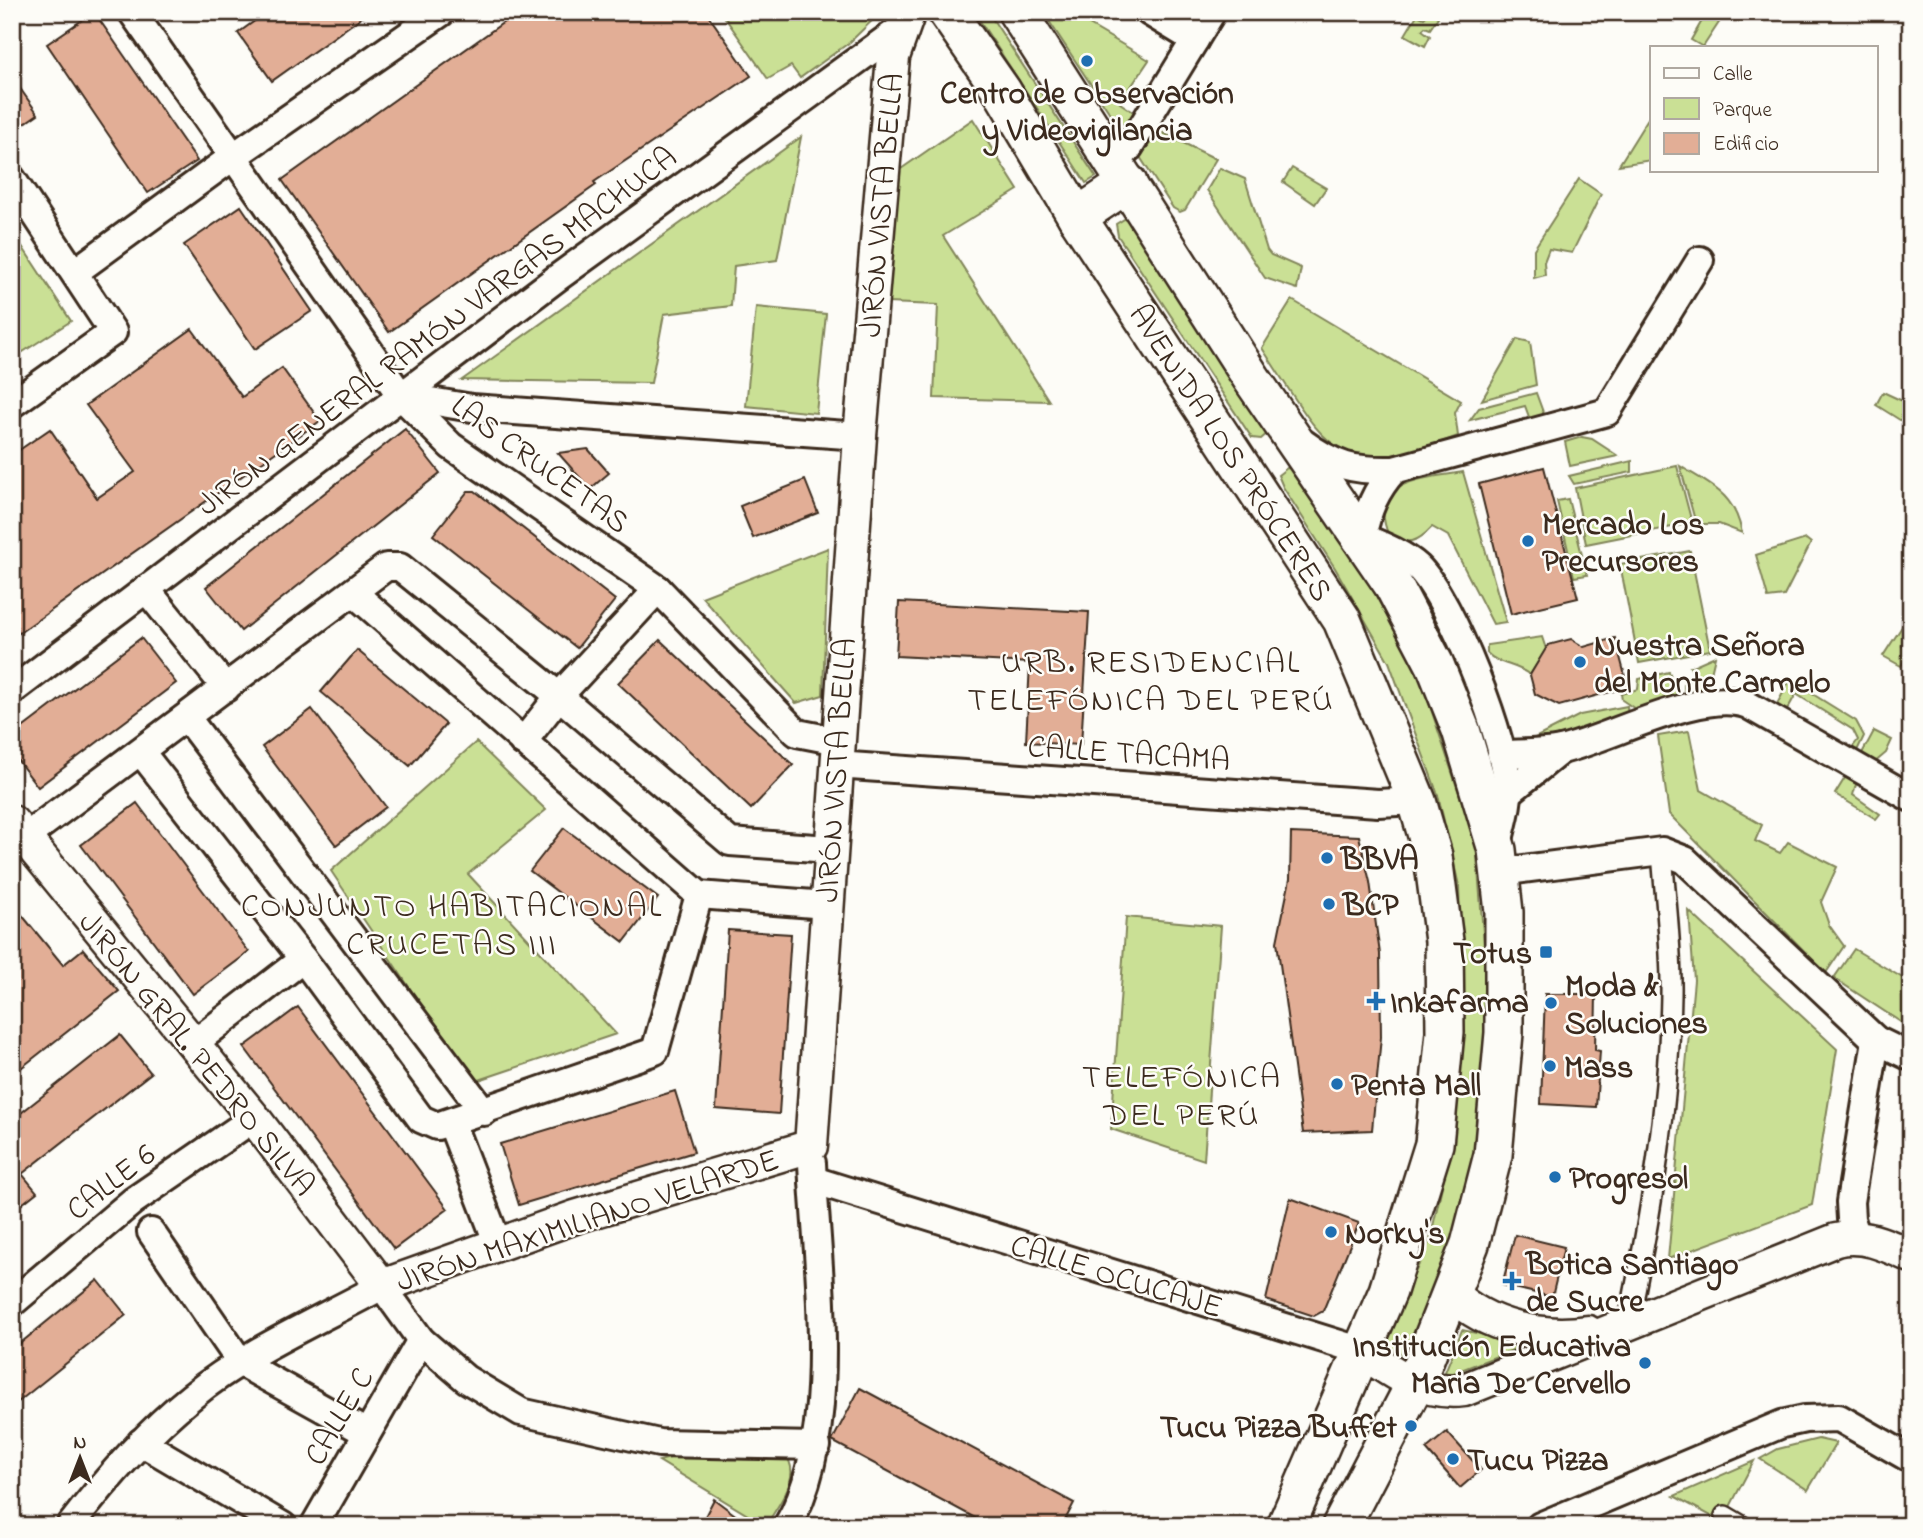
<svg xmlns="http://www.w3.org/2000/svg" width="1923" height="1538" viewBox="0 0 1923 1538" font-family="'Indie Flower',sans-serif">
  <style>
    .green { fill: #cae095; stroke: #82855a; stroke-width: 2 }
    .building { fill: #e2ae96; stroke: #3b2a1e; stroke-width: 2 }
    .lines { fill: none; stroke-linecap: round; stroke-linejoin: round }
    .pedestrian-casing { stroke: #3b2a1e; stroke-width: 24 }
    .minor-casing { stroke: #3b2a1e; stroke-width: 32 }
    .tertiary-casing { stroke: #3b2a1e; stroke-width: 37 }
    .secondary-casing { stroke: #3b2a1e; stroke-width: 42 }
    .pedestrian { stroke: #fdfcf7; stroke-width: 19 }
    .minor { stroke: #fdfcf7; stroke-width: 26 }
    .tertiary { stroke: #fdfcf7; stroke-width: 32 }
    .secondary { stroke: #fdfcf7; stroke-width: 37 }
    .poi-dot { fill: #1f6fb2; stroke: #fdfcf7; stroke-width: 2.5 }
    .labels { text-anchor: middle; stroke-width: 5; stroke-linejoin: round; paint-order: stroke }
    .poi-label { font-size: 32px; font-weight: bold; fill: #3b2a1e; stroke: #fdfcf7; text-anchor: start }
    .street-label { font-size: 32px; fill: #3b2a1e; stroke: #fdfcf7 }
    .neighbourhood-label { font-size: 33px; letter-spacing: 2px; fill: #3b2a1e; stroke: #fdfcf7 }
  </style>
  <rect width="100%" height="100%" fill="#fdfcf7"/>
  <filter id="ink" filterUnits="userSpaceOnUse"><feTurbulence type="fractalNoise" baseFrequency=".0143" numOctaves="2"/><feDisplacementMap in="SourceGraphic" scale="14" xChannelSelector="R" yChannelSelector="G"/><feConvolveMatrix kernelMatrix="1 2 1 2 8 2 1 2 1" color-interpolation-filters="sRGB"/></filter>
  <g filter="url(#ink)">
    <!-- green -->
    <g class="green">
      <polygon points="721,12 881,12 850,42 800,78 791,66 768,79"/>
      <polygon points="974,12 988,12 1096,177 1086,183"/>
      <polygon points="1043,12 1067,12 1149,60 1120,103 1135,113 1129,124 1117,124"/>
      <polygon points="1430,12 1438,17 1430,29 1425,27 1422,30 1430,36 1425,46 1405,35 1417,15 1424,18"/>
      <polygon points="1707,12 1724,15 1703,47 1691,40"/>
      <polygon points="1652,112 1652,160 1619,165"/>
      <polygon points="973,119 1018,190 943,236 1049,401 934,398 938,305 887,303 898,171"/>
      <polygon points="1159,131 1216,159 1185,210 1180,212 1173,208 1140,157"/>
      <polygon points="801,137 777,260 734,266 731,306 664,314 651,383 462,380"/>
      <polygon points="1220,168 1245,179 1267,250 1271,255 1301,268 1297,289 1265,278 1207,190"/>
      <polygon points="1292,168 1326,188 1315,204 1283,182"/>
      <polygon points="1579,179 1601,194 1572,253 1549,249 1544,262 1545,275 1534,278 1534,249"/>
      <polygon points="1126,218 1138,225 1269,432 1261,439 1252,438 1118,236 1116,224"/>
      <polygon points="12,231 71,321 12,359"/>
      <path d="M1292 300 1461 401 1455 413 1458 436C1332 484 1327 446 1262 348Z"/>
      <polygon points="756,307 826,314 816,413 746,406"/>
      <polygon points="1517,339 1530,342 1536,385 1482,400"/>
      <polygon points="1883,392 1911,405 1911,427 1876,405"/>
      <polygon points="1536,393 1547,423 1532,425 1525,406 1470,420 1479,408"/>
      <polygon points="1582,437 1592,439 1618,456 1570,466 1565,442"/>
      <polygon points="1632,461 1632,472 1574,484 1569,476"/>
      <polygon points="1677,466 1692,523 1586,544 1575,488"/>
      <path d="M1680 466C1712 486 1734 493 1742 533L1719 524H1696Z"/>
      <polygon points="1287,468 1295,469 1335,520 1421,679 1476,844 1490,1022 1473,1180 1410,1357 1382,1345 1430,1240 1456,1123 1462,1010 1459,886 1438,795 1389,662 1335,568 1283,487 1278,475"/>
      <path d="M1463 472 1506 622 1493 624 1448 536 1432 527C1417 543 1409 545 1389 536 1365 479 1424 479 1463 472Z"/>
      <polygon points="1568,499 1587,575 1574,577 1557,501"/>
      <polygon points="1806,539 1811,543 1784,596 1768,598 1756,555"/>
      <polygon points="828,548 823,695 796,703 702,597"/>
      <polygon points="1690,551 1710,650 1639,663 1620,564"/>
      <polygon points="1903,625 1911,630 1902,646 1910,651 1901,666 1883,656"/>
      <path d="M1542 637 1546 649 1530 675C1517 664 1498 665 1487 653V645Z"/>
      <polygon points="1715,656 1705,698 1644,715 1622,700 1621,694 1638,689 1639,679 1669,672 1679,696 1684,695 1684,683 1695,676 1690,667"/>
      <polygon points="1790,680 1856,721 1864,736 1856,753 1851,749 1858,740 1853,730 1796,694 1786,712 1776,706"/>
      <polygon points="1627,706 1628,719 1545,740 1527,742 1580,715"/>
      <polygon points="1689,731 1701,790 1762,825 1755,841 1780,853 1788,842 1837,867 1821,902 1829,925 1844,946 1826,973 1669,814 1658,736"/>
      <polygon points="1874,731 1892,740 1886,753 1874,763 1860,757"/>
      <polygon points="476,742 546,810 468,874 616,1034 473,1082 331,871"/>
      <polygon points="1848,773 1857,781 1853,795 1880,814 1876,819 1835,794"/>
      <polygon points="1689,911 1837,1049 1812,1205 1668,1259 1694,980"/>
      <polygon points="1126,917 1221,926 1204,1160 1111,1129"/>
      <polygon points="1854,949 1911,983 1911,1029 1834,978"/>
      <polygon points="1462,1330 1528,1344 1443,1377"/>
      <polygon points="1818,1439 1836,1443 1808,1490 1760,1459 1778,1449"/>
      <path d="M692 1452H782C806 1473 778 1504 766 1526L659 1461Z"/>
      <polygon points="1754,1461 1722,1522 1674,1496"/>
    </g>
    <!-- building -->
    <g class="building">
      <polygon points="94,12 197,161 148,193 47,44"/>
      <polygon points="267,12 369,12 272,81 238,33"/>
      <polygon points="518,12 706,12 751,76 594,182 596,185 389,332 282,180"/>
      <polygon points="12,77 38,114 12,132"/>
      <polygon points="241,206 312,311 255,349 184,245"/>
      <polygon points="192,329 242,397 282,368 320,421 12,638 12,455 50,429 97,498 135,472 86,405"/>
      <polygon points="405,429 440,473 241,631 206,587"/>
      <polygon points="588,449 609,473 590,489 558,453"/>
      <polygon points="1544,467 1578,598 1511,614 1479,484"/>
      <polygon points="805,480 818,513 753,538 740,506"/>
      <polygon points="468,491 475,491 615,600 577,648 433,535"/>
      <polygon points="899,602 1089,612 1081,745 1026,742 1030,663 896,656"/>
      <polygon points="141,638 176,683 38,787 12,753 12,736"/>
      <polygon points="1615,638 1628,687 1559,706 1535,694 1530,675 1548,645 1571,639 1584,647"/>
      <polygon points="660,640 793,765 751,809 618,683"/>
      <polygon points="357,650 446,724 410,766 321,692"/>
      <polygon points="312,709 386,807 336,845 262,747"/>
      <polygon points="137,803 249,952 193,994 81,845"/>
      <polygon points="564,828 658,898 624,942 530,871"/>
      <polygon points="1291,833 1359,836 1370,882 1380,954 1381,1037 1372,1130 1303,1133 1277,942 1290,879"/>
      <polygon points="12,903 63,965 83,949 119,991 12,1075"/>
      <polygon points="728,930 791,934 779,1114 716,1109"/>
      <polygon points="1545,994 1596,994 1595,1050 1600,1051 1596,1107 1541,1104"/>
      <polygon points="298,1007 448,1209 394,1249 244,1047"/>
      <polygon points="120,1035 151,1073 22,1174 37,1192 12,1212 12,1120"/>
      <polygon points="675,1091 694,1152 519,1205 500,1144"/>
      <polygon points="1290,1198 1359,1223 1323,1311 1314,1316 1266,1300"/>
      <polygon points="1515,1235 1564,1247 1552,1297 1502,1285"/>
      <polygon points="98,1280 126,1315 12,1407 12,1350"/>
      <polygon points="860,1388 1074,1503 1062,1526 990,1526 832,1441"/>
      <polygon points="1447,1432 1481,1470 1460,1488 1426,1449"/>
      <polygon points="714,1499 750,1526 700,1526"/>
    </g>
    <g class="lines">
      <defs>
        <g id="pedestrian">
          <path d="M1629 1321C1651 1213 1669 1105 1671 995 1672 947 1665 899 1662 851"/>
          <polyline points="1725,1516 1742,1526"/>
        </g>
        <g id="minor">
          <polyline points="132,12 401,396 451,446 658,589 797,733 838,741"/>
          <polyline points="1149,12 1195,40"/>
          <polyline points="1112,158 1129,148 1212,12"/>
          <polyline points="12,179 113,332 12,404"/>
          <polyline points="75,272 234,156 442,12"/>
          <polyline points="401,396 472,408 860,436"/>
          <path d="M1302 442C1336 467 1353 471 1394 470L1607 412 1700 260"/>
          <path d="M1394 470C1375 491 1368 510 1362 537 1381 545 1402 553 1418 567 1451 599 1509 746 1508 793 1508 810 1501 828 1498 845"/>
          <polyline points="146,589 226,688"/>
          <polyline points="12,691 557,278 903,27"/>
          <polyline points="187,718 484,1112"/>
          <polyline points="523,742 559,696 658,589"/>
          <polyline points="141,752 310,968 421,1119 437,1126 655,1051 699,895 354,593"/>
          <path d="M1501 754C1521 753 1541 754 1561 750 1609 739 1703 687 1748 705L1911 798"/>
          <polyline points="836,765 1378,803 1417,801"/>
          <polyline points="1508,793 1561,750"/>
          <polyline points="24,838 386,567 400,567 559,696 730,842 830,849"/>
          <polyline points="1500,872 1662,851 1685,860 1876,1040 1911,1057"/>
          <polyline points="699,895 826,905"/>
          <polyline points="193,1044 303,959"/>
          <polyline points="451,1122 498,1244"/>
          <polyline points="813,1180 1362,1351"/>
          <polyline points="151,1232 241,1363 367,1433"/>
          <polyline points="1857,1237 1851,1219 1850,1202 1876,1040"/>
          <polyline points="12,1303 133,1201 254,1118"/>
          <polyline points="141,1442 283,1526"/>
          <path d="M70 1526C106 1479 145 1434 191 1397 247 1351 318 1321 382 1286L421 1340 466 1379 521 1412 659 1443 817 1446"/>
          <polyline points="314,1526 421,1340"/>
          <path d="M787 1526C842 1435 817 1267 812 1163"/>
          <polyline points="1540,1526 1782,1424 1805,1419 1839,1418 1911,1459"/>
        </g>
        <g id="tertiary">
          <polyline points="12,822 254,1118 382,1286 575,1217 811,1146 860,436 893,57 909,12"/>
          <path d="M1452 1294C1487 1327 1540 1339 1588 1332"/>
          <path d="M1362 1351C1393 1374 1424 1395 1464 1390L1836 1240C1862 1233 1887 1245 1911 1256"/>
        </g>
        <g id="secondary">
          <polyline points="947,12 1002,91 1077,217 1342,620 1417,801 1433,856 1444,941 1445,1032 1434,1144 1388,1291 1286,1526"/>
          <polyline points="1017,12 1252,379 1393,585 1435,665 1461,730 1497,850 1504,912 1504,1033 1493,1155 1470,1244 1415,1384 1341,1526"/>
          <polyline points="1077,217 1128,183"/>
        </g>
      </defs>
      <!-- pedestrian casing -->
      <use href="#pedestrian" class="pedestrian-casing"/>
      <!-- minor casing -->
      <use href="#minor" class="minor-casing"/>
      <!-- tertiary casing -->
      <use href="#tertiary" class="tertiary-casing"/>
      <!-- secondary casing -->
      <use href="#secondary" class="secondary-casing"/>
      <!-- pedestrian -->
      <use href="#pedestrian" class="pedestrian"/>
      <!-- minor -->
      <use href="#minor" class="minor"/>
      <!-- tertiary -->
      <use href="#tertiary" class="tertiary"/>
      <!-- secondary -->
      <use href="#secondary" class="secondary"/>
    </g>
  </g>
  <!-- markers -->
  <g class="poi-dot">
    <circle cx="1087" cy="61" r="7"/>
    <circle cx="1528" cy="541" r="7"/>
    <circle cx="1580" cy="662" r="7"/>
    <circle cx="1327" cy="858" r="7"/>
    <circle cx="1329" cy="904" r="7"/>
    <rect x="1539" y="945" width="14" height="14" rx="3.5"/>
    <path d="M1372.5 990.5h7v7h7v7h-7v7h-7v-7h-7v-7h7z"/>
    <circle cx="1551" cy="1003" r="7"/>
    <circle cx="1550" cy="1066" r="7"/>
    <circle cx="1337" cy="1084" r="7"/>
    <circle cx="1555" cy="1177" r="7"/>
    <circle cx="1331" cy="1232" r="7"/>
    <path d="M1508.5 1270.5h7v7h7v7h-7v7h-7v-7h-7v-7h7z"/>
    <circle cx="1645" cy="1363" r="7"/>
    <circle cx="1411" cy="1426" r="7"/>
    <circle cx="1453" cy="1459" r="7"/>
  </g>
  <g class="labels">
    <!-- poi labels -->
    <g class="poi-label">
      <text x="1087" y="103" text-anchor="middle">Centro de Observación<tspan x="1087" dy="37">y Videovigilancia</tspan></text>
      <text x="1542" y="534">Mercado Los<tspan x="1542" dy="37">Precursores</tspan></text>
      <text x="1594" y="655">Nuestra Señora<tspan x="1594" dy="37">del Monte Carmelo</tspan></text>
      <text x="1341" y="869">BBVA</text>
      <text x="1343" y="915">BCP</text>
      <text x="1532" y="963" text-anchor="end">Totus</text>
      <text x="1565" y="996">Moda &amp;<tspan x="1565" dy="37">Soluciones</tspan></text>
      <text x="1390" y="1012">Inkafarma</text>
      <text x="1564" y="1077">Mass</text>
      <text x="1351" y="1095">Penta Mall</text>
      <text x="1569" y="1188">Progresol</text>
      <text x="1345" y="1243">Norky's</text>
      <text x="1526" y="1274">Botica Santiago<tspan x="1526" dy="37">de Sucre</tspan></text>
      <text x="1631" y="1356" text-anchor="end">Institución Educativa<tspan x="1631" dy="37">Maria De Cervello</tspan></text>
      <text x="1397" y="1437" text-anchor="end">Tucu Pizza Buffet</text>
      <text x="1467" y="1470">Tucu Pizza</text>
    </g>
    <!-- street labels -->
    <g class="street-label">
      <text transform="translate(880 205) rotate(-85)" y="11">JIRÓN VISTA BELLA</text>
      <text transform="translate(436 330) rotate(-37)" y="11">JIRÓN GENERAL RAMÓN VARGAS MACHUCA</text>
      <text transform="translate(1232 452) rotate(57)" y="11">AVENIDA LOS PRÓCERES</text>
      <text transform="translate(541 463) rotate(36)" y="11">LAS CRUCETAS</text>
      <text transform="translate(1129 752) rotate(4)" y="11">CALLE TACAMA</text>
      <text transform="translate(835 770) rotate(-86)" y="11">JIRÓN VISTA BELLA</text>
      <text transform="translate(198 1053) rotate(51)" y="11">JIRÓN GRAL. PEDRO SILVA</text>
      <text transform="translate(110 1181) rotate(-38)" y="11">CALLE 6</text>
      <text transform="translate(587 1219) rotate(-18)" y="11">JIRÓN MAXIMILIANO VELARDE</text>
      <text transform="translate(1117 1275) rotate(17)" y="11">CALLE OCUCAJE</text>
      <text transform="translate(338 1416) rotate(-60)" y="11">CALLE C</text>
    </g>
    <!-- neighbourhood labels -->
    <g class="neighbourhood-label">
      <text x="1151" y="672">URB. RESIDENCIAL<tspan x="1151" dy="38">TELEFÓNICA DEL PERÚ</tspan></text>
      <text x="452" y="916">CONJUNTO HABITACIONAL<tspan x="452" dy="38">CRUCETAS III</tspan></text>
      <text x="1182" y="1087">TELEFÓNICA<tspan x="1182" dy="38">DEL PERÚ</tspan></text>
    </g>
  </g>
  <!-- margin -->
  <rect width="1923" height="1538" fill="none" stroke="#fdfcf7" stroke-width="42"/>
  <rect x="21" y="21" width="1881" height="1496" fill="none" stroke="#3b2a1e" stroke-width="2.5" filter="url(#ink)"/>
  <!-- legend -->
  <rect x="1650" y="46" width="228" height="126" fill="#fdfcf7" stroke="#afa8a0" stroke-width="2"/>
  <rect x="1664" y="68" width="35" height="10" fill="#fdfcf7" stroke="#afa8a0" stroke-width="2"/>
  <text x="1713" y="80" font-size="21" fill="#3b2a1e">Calle</text>
  <rect x="1664" y="98" width="35" height="21" fill="#cae095" stroke="#afa8a0" stroke-width="2"/>
  <text x="1713" y="116" font-size="21" fill="#3b2a1e">Parque</text>
  <rect x="1664" y="133" width="35" height="21" fill="#e2ae96" stroke="#afa8a0" stroke-width="2"/>
  <text x="1713" y="150" font-size="21" fill="#3b2a1e">Edificio</text>
  <!-- north arrow -->
  <g transform="translate(80 1458)" stroke="#fdfcf7" stroke-width="5" paint-order="stroke">
  <path d="M0-5L12 26L0 18L-12 26Z" fill="#3b2a1e"/>
  <text y="-10" font-size="19" font-weight="bold" text-anchor="middle" fill="#3b2a1e">N</text>
  </g>
</svg>
